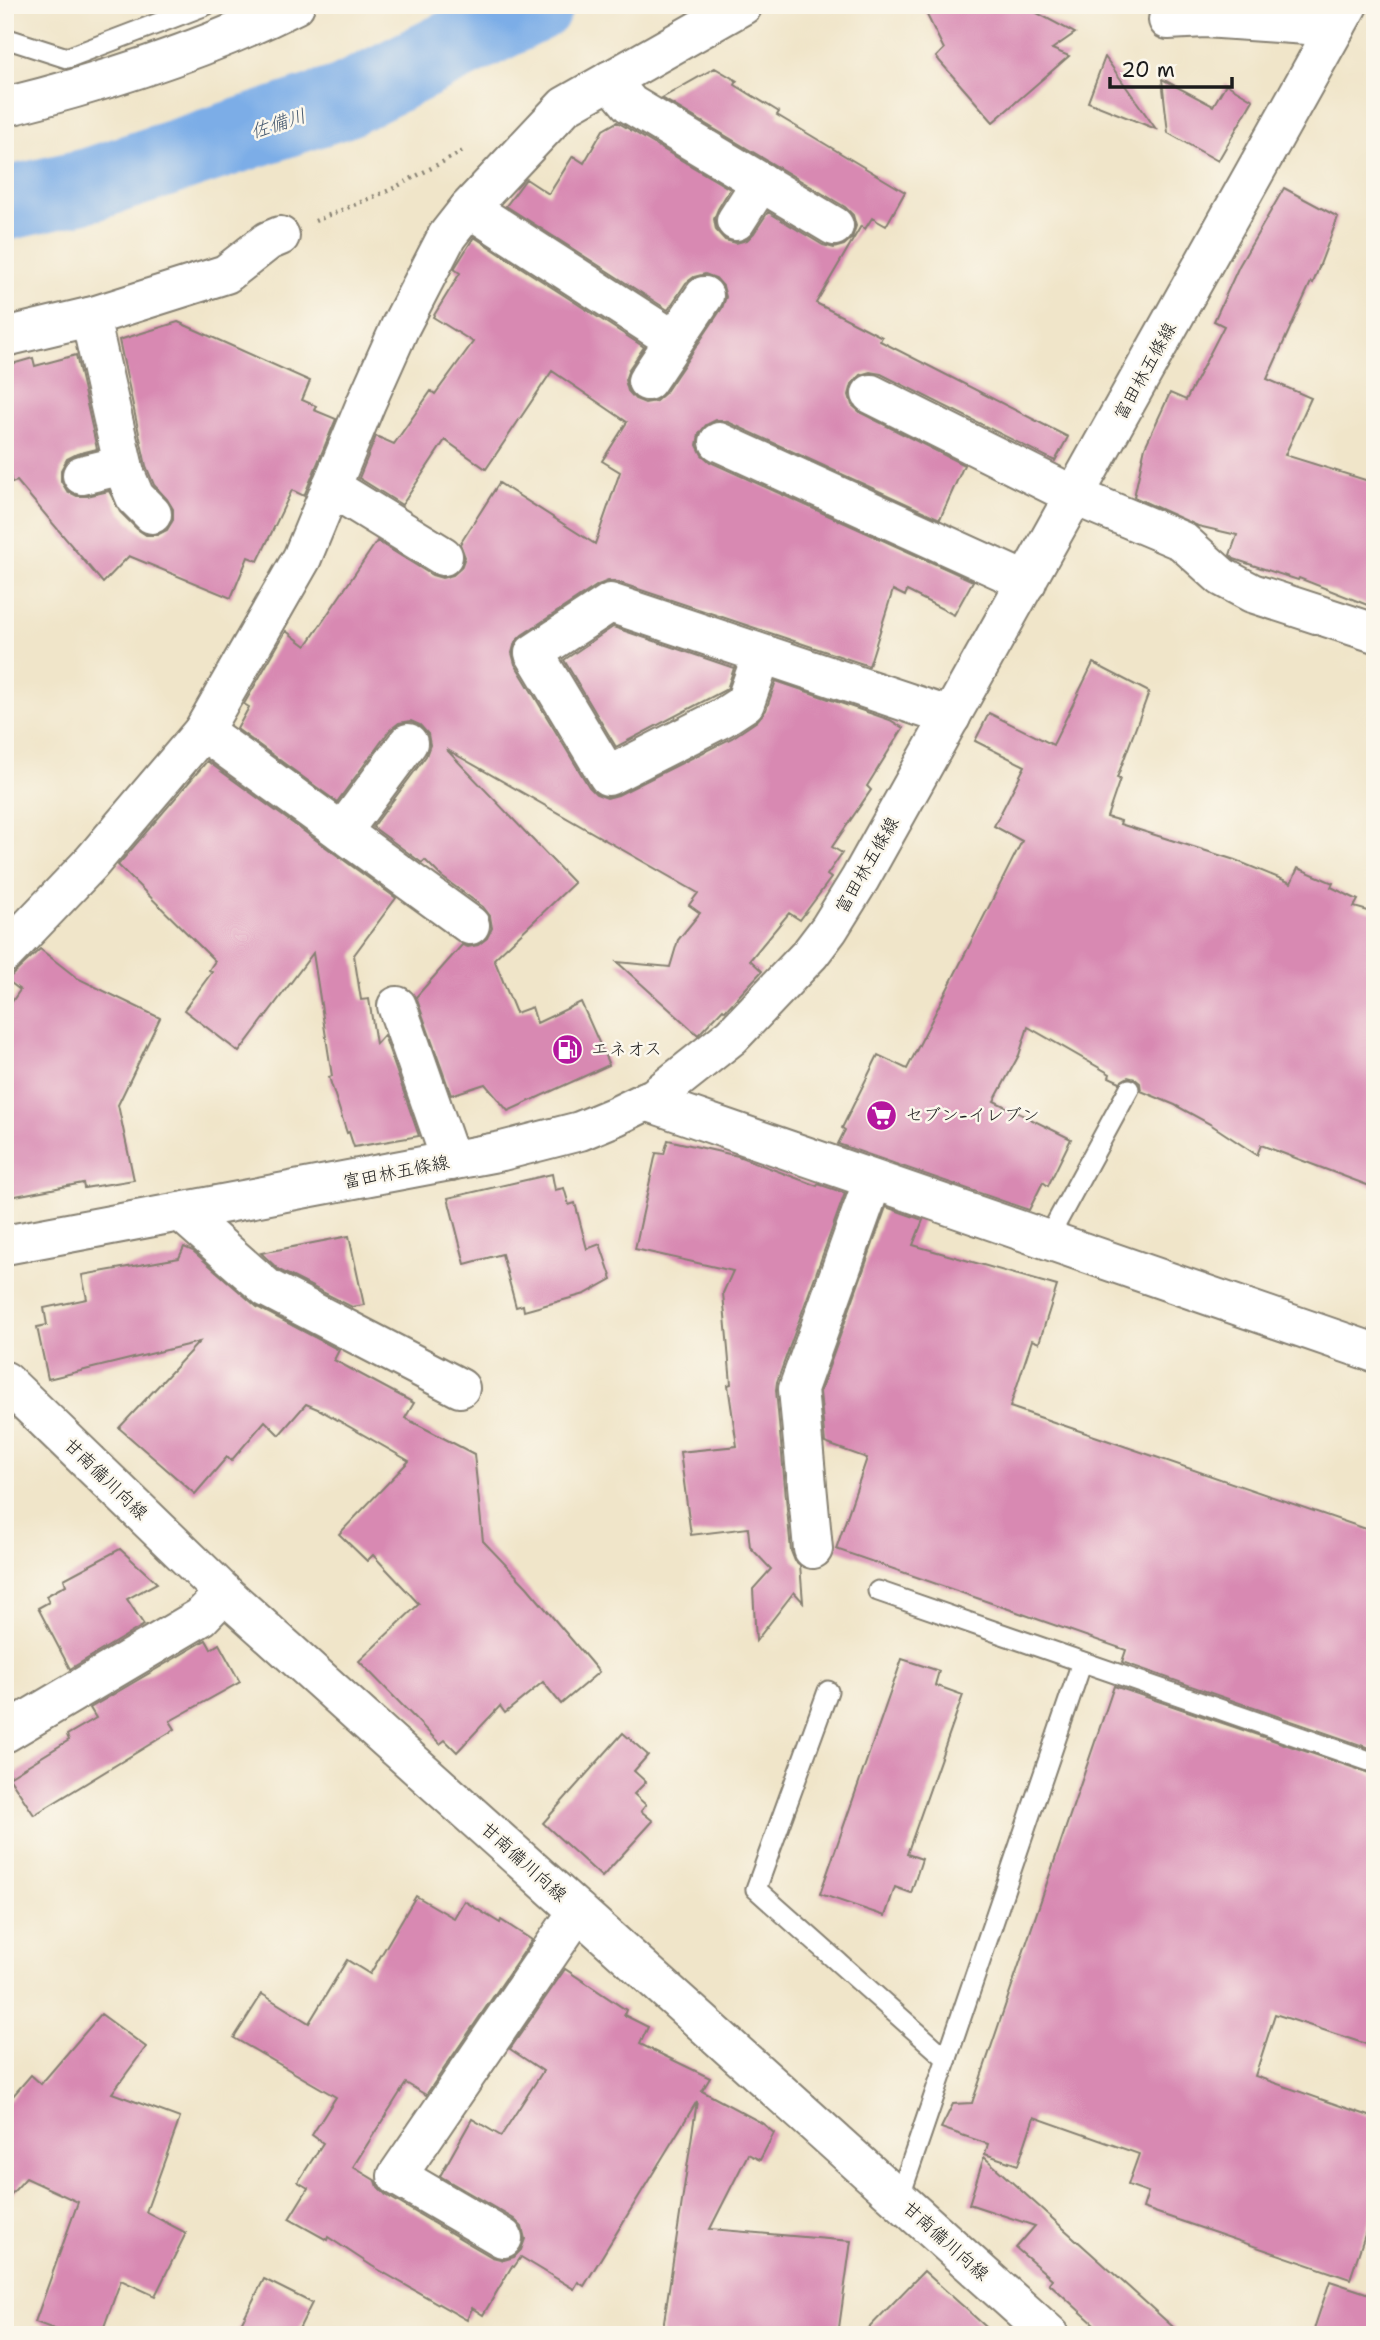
<svg xmlns="http://www.w3.org/2000/svg" width="1380" height="2340" viewBox="0 0 1380 2340" font-family="'Shantell Sans','Klee One',sans-serif">
  <style>
    .lines { fill: none; stroke-linecap: round; stroke-linejoin: round }
    .river { stroke: #7bade7; stroke-width: 74 }
    .building { fill: #d889b2 }
    .lane-casing { stroke: #868072; stroke-width: 23 }
    .street-casing { stroke: #868072; stroke-width: 42 }
    .secondary-casing { stroke: #868072; stroke-width: 42 }
    .path { stroke: #868072; stroke-width: 4.5; stroke-dasharray: 2 5; stroke-linecap: butt }
    .lane { stroke: #fff; stroke-width: 19 }
    .street { stroke: #fff; stroke-width: 38 }
    .secondary { stroke: #fff; stroke-width: 38 }
    .labels { text-anchor: middle; stroke-width: 5; stroke-linejoin: round; paint-order: stroke }
    .street-label { font-size: 18px; fill: #1c1c1c; stroke: #fbf7ec }
    .poi-label { font-size: 18px; fill: #1c1c1c; stroke: #fbf7ec; text-anchor: start }
    .water-label { font-size: 19px; font-style: italic; fill: #42566d; stroke: #fbf7ec }
  </style>
  <rect width="100%" height="100%" fill="#fbf7ec"/>
  <filter id="ink" filterUnits="userSpaceOnUse"><feTurbulence type="fractalNoise" baseFrequency=".0143" numOctaves="2"/><feDisplacementMap in="SourceGraphic" scale="14" xChannelSelector="R" yChannelSelector="G"/><feConvolveMatrix kernelMatrix="1 2 1 2 8 2 1 2 1" color-interpolation-filters="sRGB"/></filter>
  <filter id="wash" filterUnits="userSpaceOnUse"><feTurbulence type="fractalNoise" baseFrequency=".00686" numOctaves="4" result="noise"/><feDisplacementMap in="SourceGraphic" scale="28" xChannelSelector="R" yChannelSelector="G"/><feGaussianBlur stdDeviation="1.57" result="paint"/><feColorMatrix in="noise" values="0 0 0 0 0 0 0 0 0 0 0 0 0 0 0 0 0 1.4 0 .05"/><feComposite in="paint" operator="in"/></filter>
  <g filter="url(#wash)">
    <rect width="100%" height="100%" fill="#f0e5c9"/>
    <g class="lines">
      <!-- river -->
      <polyline class="river" points="5,204 92,184 344,101 536,5"/>
    </g>
    <g id="blocks">
      <!-- building -->
      <g class="building">
        <polygon points="922,5 1022,5 1075,33 1052,49 1069,56 993,122 936,57 944,49"/>
        <polygon points="1105,57 1156,129 1088,102"/>
        <polygon points="715,68 737,81 735,85 779,112 777,115 905,192 886,226 872,218 865,229 861,226 816,303 882,337 880,341 1068,437 1055,461 881,374 870,372 860,375 852,384 849,395 852,405 861,413 964,465 940,519 728,422 716,420 706,425 699,434 697,445 702,455 710,462 973,581 954,615 907,591 905,596 893,590 869,666 617,582 608,581 598,585 522,635 515,642 512,653 515,664 589,787 596,794 607,798 618,795 732,738 757,721 766,710 776,681 890,720 903,728 867,786 871,790 832,847 842,853 827,875 831,878 800,920 789,913 750,960 762,971 725,1011 723,1009 698,1035 617,962 670,967 678,940 700,913 689,905 698,893 446,749 574,883 494,959 516,1013 532,1007 537,1023 581,1002 609,1065 508,1111 485,1084 451,1095 416,997 462,945 468,947 478,945 487,938 492,928 490,916 483,907 442,877 425,860 422,863 373,827 426,756 430,745 428,734 420,725 411,721 399,723 390,730 337,802 237,729 249,707 244,704 286,631 306,646 377,541 432,575 442,578 453,575 461,568 465,557 460,544 499,483 595,544 620,472 602,461 627,422 552,371 486,469 445,440 402,505 359,478 376,436 394,444 431,391 435,394 473,342 433,317 460,273 454,269 474,237 644,347 629,369 625,380 628,391 635,399 645,403 656,401 665,393 722,308 726,297 723,286 716,278 705,274 694,277 686,283 668,310 506,206 526,179 549,194 573,156 584,163 603,130 617,122 730,189 718,209 714,219 716,230 725,240 736,243 747,240 754,233 768,212 823,245 834,248 844,245 852,238 856,226 853,215 845,207 662,98"/>
        <polygon points="1162,79 1213,106 1226,84 1253,100 1218,161 1168,133"/>
        <polygon points="1284,188 1338,217 1313,283 1311,282 1267,379 1311,398 1285,455 1375,483 1375,608 1299,578 1298,580 1234,559 1230,555 1237,535 1198,526 1134,497 1145,447 1170,393 1186,400 1224,326 1214,321 1239,266"/>
        <polygon points="178,322 310,381 302,400 316,406 314,410 336,419 304,496 292,490 258,561 248,557 231,598 129,556 103,583 17,481 12,483 5,456 5,366 33,358 35,366 76,355 97,449 77,454 67,459 61,470 61,481 67,491 77,496 87,496 109,491 120,512 137,529 146,535 157,535 167,530 173,520 173,509 167,499 154,485 146,466 119,340"/>
        <polygon points="613,627 734,668 727,689 616,747 564,660"/>
        <polygon points="1093,663 1149,692 1117,778 1120,779 1107,817 1121,821 1120,824 1235,860 1291,883 1298,868 1333,883 1331,887 1358,900 1354,907 1375,913 1375,1188 1261,1145 1257,1155 1210,1124 1175,1105 1141,1091 1140,1083 1135,1079 1128,1077 1120,1082 1109,1077 1110,1074 1028,1027 1019,1055 994,1101 1071,1139 1048,1186 1043,1182 1029,1210 838,1144 845,1130 842,1128 878,1055 907,1069 1022,841 994,826 1025,766 975,741 989,713 1053,745"/>
        <polygon points="207,761 396,898 354,955 361,1000 369,999 376,1044 384,1035 419,1136 354,1147 349,1132 347,1133 329,1077 332,1076 313,953 239,1052 184,1010 212,972 209,970 215,961 118,865"/>
        <polygon points="40,949 77,978 160,1018 118,1105 134,1180 84,1188 83,1183 5,1198 5,1012 20,990 7,980"/>
        <polygon points="668,1140 738,1156 817,1186 818,1184 845,1193 777,1382 776,1390 791,1551 795,1561 800,1565 803,1602 794,1592 756,1641 753,1589 771,1569 750,1547 748,1528 691,1535 680,1452 737,1446 728,1385 731,1384 723,1293 733,1271 635,1249 656,1153 664,1154"/>
        <polygon points="552,1174 555,1190 564,1188 569,1205 575,1203 587,1249 600,1244 612,1279 585,1294 524,1311 523,1305 516,1307 502,1254 465,1264 448,1198"/>
        <polygon points="886,1207 923,1220 913,1245 1057,1286 1039,1343 1032,1340 1010,1407 1375,1532 1375,1750 1122,1662 1126,1650 836,1549 867,1458 825,1443 820,1392"/>
        <polygon points="349,1236 364,1305 352,1307 279,1270 261,1253"/>
        <polygon points="184,1247 193,1251 257,1307 339,1350 334,1360 414,1403 405,1418 474,1454 483,1541 527,1587 599,1672 561,1704 543,1682 505,1713 500,1706 457,1752 445,1740 440,1744 359,1661 419,1604 373,1555 367,1561 339,1534 409,1461 320,1410 306,1404 279,1435 265,1421 231,1461 227,1457 195,1494 119,1428 199,1342 48,1379 37,1327 47,1325 44,1308 87,1299 82,1275 179,1258"/>
        <polygon points="120,1549 157,1583 127,1599 144,1625 70,1669 38,1608 49,1602 46,1596 66,1585 64,1579"/>
        <polygon points="206,1640 211,1649 219,1644 240,1682 170,1721 175,1729 34,1815 9,1777 69,1740 67,1735 96,1718 90,1708"/>
        <polygon points="902,1659 939,1671 935,1685 963,1695 907,1854 922,1859 911,1893 895,1887 885,1916 820,1894"/>
        <polygon points="1114,1686 1375,1775 1375,2047 1275,2014 1255,2076 1375,2118 1375,2205 1350,2279 1143,2208 1148,2192 1128,2185 1139,2154 1034,2117 1018,2165 985,2154 988,2144 941,2128 953,2104 972,2103"/>
        <polygon points="623,1733 648,1755 634,1771 646,1782 634,1794 646,1805 641,1811 653,1821 602,1877 543,1823"/>
        <polygon points="416,1896 454,1918 464,1901 500,1923 501,1920 532,1940 426,2095 406,2083 353,2167 376,2181 378,2187 386,2195 492,2257 504,2260 514,2257 521,2250 525,2239 522,2227 514,2219 440,2176 472,2119 501,2136 543,2071 510,2049 565,1969 626,2010 624,2015 648,2027 640,2044 710,2078 702,2091 762,2123 774,2133 760,2160 748,2154 710,2229 851,2241 838,2335 662,2335 697,2101 584,2286 578,2282 574,2289 521,2257 514,2267 512,2266 483,2315 472,2308 467,2320 372,2266 328,2237 327,2240 289,2219 308,2188 298,2182 323,2143 312,2135 336,2097 234,2038 262,1994 309,2023 347,1960 370,1974"/>
        <polygon points="101,2014 146,2047 112,2093 180,2118 146,2212 186,2233 155,2296 121,2280 101,2335 70,2335 35,2322 78,2202 26,2178 5,2201 5,2105 31,2075 41,2084"/>
        <polygon points="984,2157 1005,2176 1182,2335 1106,2335 1049,2283 1052,2279 1016,2248 1035,2226 969,2204"/>
        <polygon points="924,2271 995,2335 862,2335"/>
        <polygon points="264,2279 312,2303 296,2335 235,2335"/>
        <polygon points="1330,2281 1375,2296 1375,2335 1312,2335"/>
      </g>
    </g>
  </g>
  <g filter="url(#ink)">
    <use href="#blocks" fill-opacity="0" stroke="#868072" stroke-width="2"/>
    <g class="lines">
      <defs>
        <g id="lane">
          <polyline points="5,38 67,58 206,5"/>
          <polyline points="1047,1240 1129,1089"/>
          <polyline points="878,1591 1375,1763"/>
          <polyline points="828,1691 756,1889 947,2059"/>
          <polyline points="899,2199 1082,1662"/>
        </g>
        <g id="street">
          <polyline points="1168,20 1205,18 1336,27"/>
          <polyline points="610,80 630,104 834,226"/>
          <path d="M5 107C105 82 203 51 295 5"/>
          <polyline points="469,208 674,340"/>
          <polyline points="736,221 761,182"/>
          <polyline points="90,317 125,473 135,497 152,514"/>
          <polyline points="5,337 93,316 226,274 268,241 280,236"/>
          <polyline points="647,381 704,296"/>
          <polyline points="871,394 1075,496 1182,541 1222,577 1252,593 1375,633"/>
          <polyline points="719,442 1027,582"/>
          <polyline points="82,475 123,465"/>
          <polyline points="331,487 443,556"/>
          <polyline points="762,654 745,703 722,718 608,776 534,653 610,603 951,717"/>
          <polyline points="203,731 470,925"/>
          <polyline points="342,832 408,743"/>
          <polyline points="5,953 91,863 203,731 302,558 366,403 400,327 447,236 469,208 565,106 743,5"/>
          <polyline points="397,1006 451,1161"/>
          <polyline points="646,1101 1375,1353"/>
          <polyline points="181,1212 267,1288 460,1388"/>
          <polyline points="813,1549 798,1389 873,1180"/>
          <polyline points="5,1733 201,1617 224,1593"/>
          <polyline points="503,2238 397,2176 578,1911"/>
        </g>
        <g id="secondary">
          <polyline points="5,1245 502,1151 580,1131 616,1116 655,1097 732,1036 810,954 829,929 860,879 1348,5"/>
          <polyline points="5,1381 224,1593 1050,2335"/>
        </g>
      </defs>
      <!-- lane casing -->
      <use href="#lane" class="lane-casing"/>
      <!-- street casing -->
      <use href="#street" class="street-casing"/>
      <!-- secondary casing -->
      <use href="#secondary" class="secondary-casing"/>
      <!-- path -->
      <polyline class="path" points="315,221 390,190 465,150"/>
      <!-- lane -->
      <use href="#lane" class="lane"/>
      <!-- street -->
      <use href="#street" class="street"/>
      <!-- secondary -->
      <use href="#secondary" class="secondary"/>
    </g>
  </g>
  <!-- icons -->
  <defs>
    <symbol id="fuel-disc" viewBox="-11 -11 22 22"><circle r="9.5" fill="#b5179e" stroke="#fbf7ec"/><path d="M-5.5-6h7V0h2V4h1.3V-2.5L3-4.5l.8-.8L6-3V5H2.5V1h-1V6h-7ZM-4.2-4.7v3.2H.2V-4.7Z" fill="#fff"/></symbol>
    <symbol id="supermarket-disc" viewBox="-11 -11 22 22"><circle r="9.5" fill="#b5179e" stroke="#fbf7ec"/><path d="M-6-5.5h2.5l.6 2H6L4.5 2H-2.5L-4.4-4H-6ZM-1.5 3.2a1.3 1.3 0 1 0 .1 0ZM3 3.2a1.3 1.3 0 1 0 .1 0Z" fill="#fff"/></symbol>
  </defs>
  <g fill-rule="evenodd">
    <use href="#fuel-disc" x="550" y="1032" width="35" height="35"/>
    <use href="#supermarket-disc" x="864" y="1098" width="35" height="35"/>
  </g>
  <g class="labels">
    <!-- street labels -->
    <g class="street-label">
      <text transform="translate(1145 371) rotate(-61)" y="6">富田林五條線</text>
      <text transform="translate(867 865) rotate(-60)" y="6">富田林五條線</text>
      <text transform="translate(396 1172) rotate(-11)" y="6">富田林五條線</text>
      <text transform="translate(106 1479) rotate(44)" y="6">甘南備川向線</text>
      <text transform="translate(524 1862) rotate(42)" y="6">甘南備川向線</text>
      <text transform="translate(946 2241) rotate(42)" y="6">甘南備川向線</text>
    </g>
    <!-- poi labels -->
    <g class="poi-label">
      <text x="591" y="1055">エネオス</text>
      <text x="905" y="1121">セブン-イレブン</text>
    </g>
    <!-- water labels -->
    <g class="water-label">
      <text transform="translate(278 123) rotate(-18)" y="7">佐備川</text>
    </g>
  </g>
  <!-- margin -->
  <rect width="1380" height="2340" fill="none" stroke="#fbf7ec" stroke-width="28"/>
  <!-- scale -->
  <path d="M1110 77v10h122v-10" fill="none" stroke="#1c1c1c" stroke-width="3.5"/>
  <text x="1121" y="77" font-size="21" fill="#1c1c1c" stroke="#fbf7ec" stroke-width="5" paint-order="stroke">20 m</text>
</svg>
